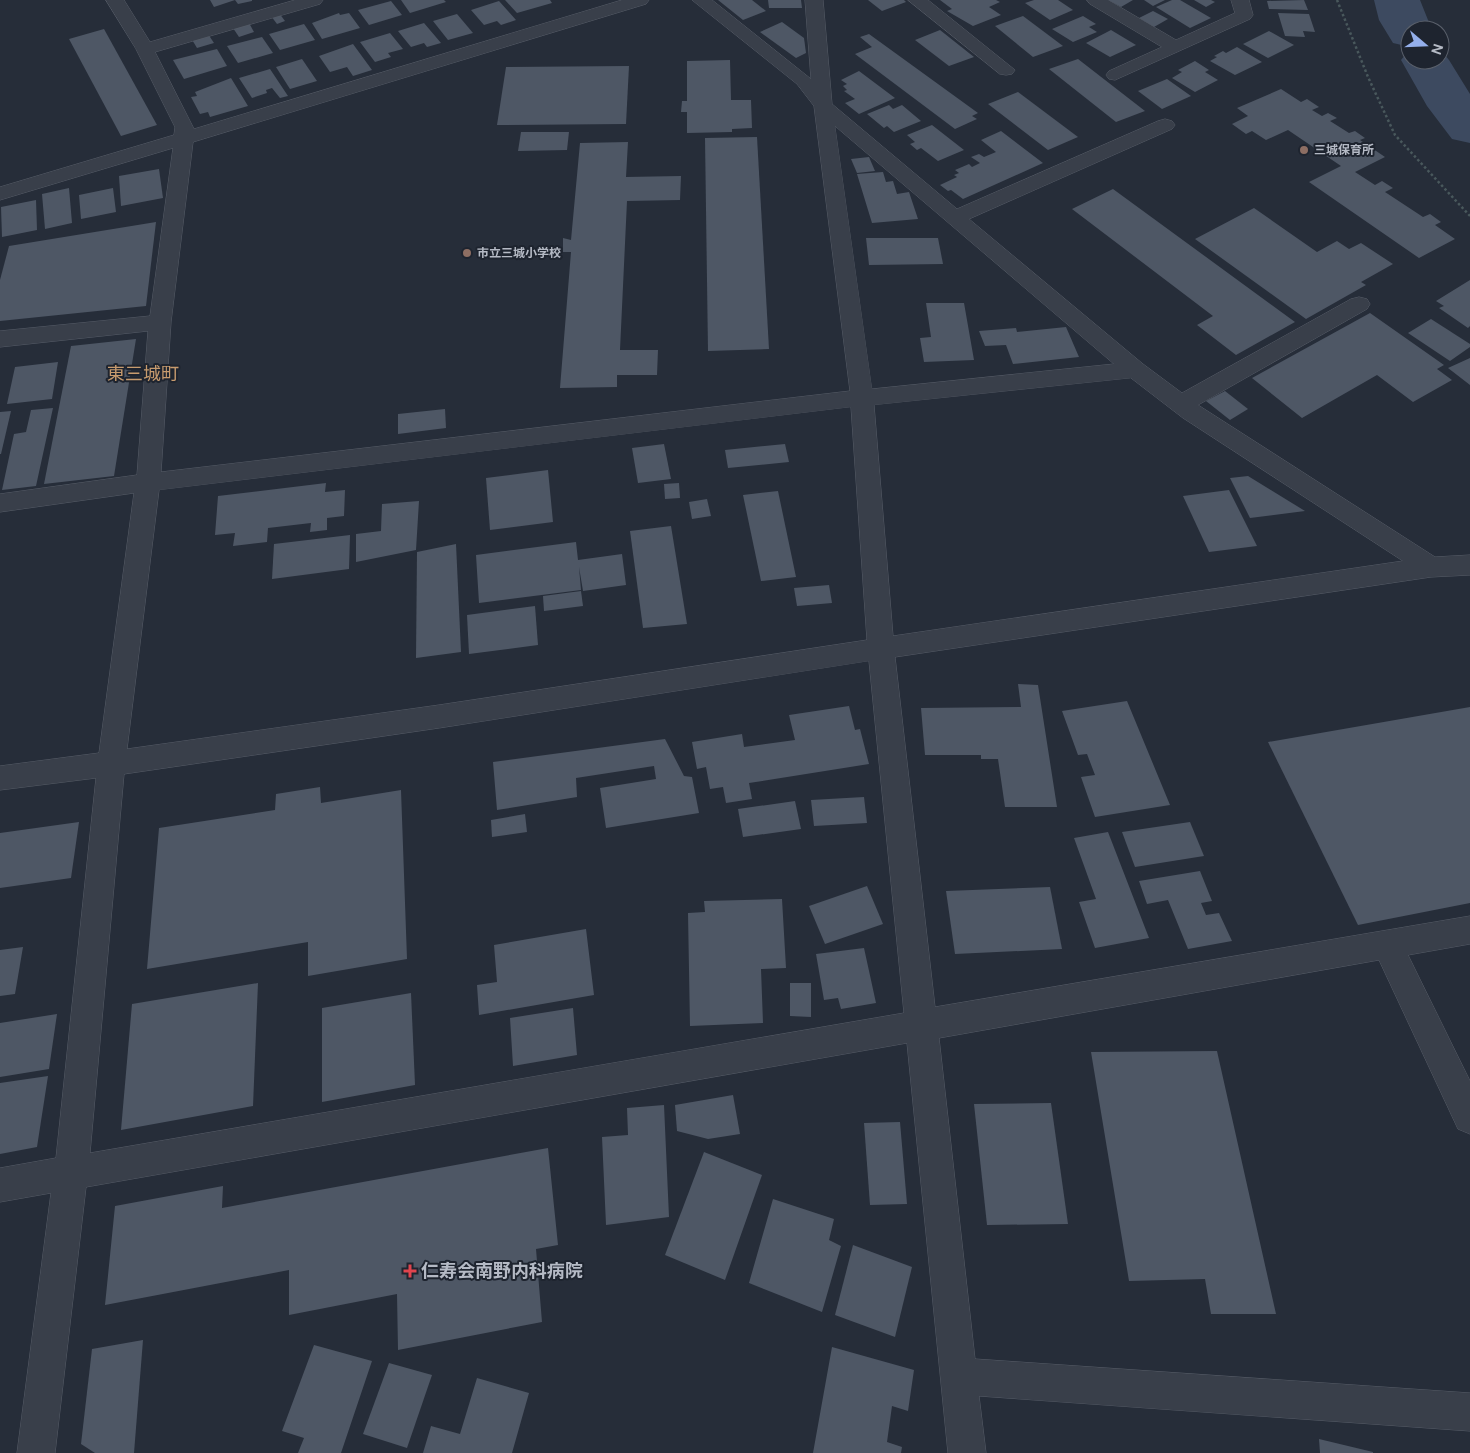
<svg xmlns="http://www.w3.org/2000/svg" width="1470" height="1453" viewBox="0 0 1470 1453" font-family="'DM Sans','Noto Sans JP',sans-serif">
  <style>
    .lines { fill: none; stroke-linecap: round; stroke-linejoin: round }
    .river { fill: #3d4a60; fill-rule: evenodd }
    .building { fill: #4e5765 }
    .minor-casing { stroke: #575d68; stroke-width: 1 }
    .path { stroke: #49585c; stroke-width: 2.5; stroke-dasharray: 2.5 2.5; stroke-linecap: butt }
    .minor { fill: #393f4a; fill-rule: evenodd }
    .education-dot { fill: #8d6e63; stroke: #1e242f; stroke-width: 2 }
    .health-dot { fill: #e0444e; stroke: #1e242f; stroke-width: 2 }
    .labels { text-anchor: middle; stroke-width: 4; stroke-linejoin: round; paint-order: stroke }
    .far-poi-label { font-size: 12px; font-weight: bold; fill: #b5bac5; stroke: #1e242f; text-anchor: start }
    .quarter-label { font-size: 18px; fill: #c79b6e; stroke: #1e242f }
    .near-poi-label { font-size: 18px; font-weight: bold; fill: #b5bac5; stroke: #1e242f; text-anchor: start }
  </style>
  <rect width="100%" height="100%" fill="#262d39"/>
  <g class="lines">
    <!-- river -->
    <g class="river">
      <polygon points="1374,0 1420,0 1432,30 1410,30 1410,47 1393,43 1379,20"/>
      <polygon points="1410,49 1410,60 1440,60 1440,49 1449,60 1470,94 1470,143 1452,139 1427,106 1401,60"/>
    </g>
  </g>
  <!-- building -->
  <g class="building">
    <polygon points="210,0 252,0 252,1 238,4 235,0 214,7"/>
    <polygon points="401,0 444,0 446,2 410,13"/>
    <polygon points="505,0 550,0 552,3 517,13"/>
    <polygon points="718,0 752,0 766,11 743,20"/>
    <polygon points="768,0 801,0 802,8 769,8"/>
    <polygon points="868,0 904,0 906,2 882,11"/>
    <polygon points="940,0 996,0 1000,2 989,7 1001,15 973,26 947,11 952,9"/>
    <polygon points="1034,0 1058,0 1073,10 1050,20 1025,3"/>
    <polygon points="1108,0 1133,0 1121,7"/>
    <polygon points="1144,0 1165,0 1153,6"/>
    <polygon points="1172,0 1180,0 1211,18 1190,28 1156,7"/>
    <polygon points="1194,0 1211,0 1215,2 1206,7"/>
    <polygon points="1304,0 1308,10 1269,9 1267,1"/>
    <polygon points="391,1 402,15 369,25 358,10"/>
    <polygon points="499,1 516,20 501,25 497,21 484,25 471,10"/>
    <polygon points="1153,11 1168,19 1154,27 1139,18"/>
    <polygon points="279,13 285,21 277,24 271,16"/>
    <polygon points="339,13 340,15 349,13 360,28 322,39 312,23"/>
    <polygon points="1278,13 1309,14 1315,32 1303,31 1305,37 1285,36"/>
    <polygon points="457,14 473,33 448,40 433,21"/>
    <polygon points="1023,16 1063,46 1033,57 995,26"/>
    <polygon points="1083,16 1096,24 1089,27 1097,32 1073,42 1052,29"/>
    <polygon points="782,22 804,38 806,53 796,58 760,32"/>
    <polygon points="249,23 254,32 239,37 233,28"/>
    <polygon points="424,23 441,43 427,47 424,43 411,47 398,31"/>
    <polygon points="304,24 315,40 280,50 269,34"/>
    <polygon points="104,29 157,125 121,136 69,39"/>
    <polygon points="940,30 974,57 949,66 915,40"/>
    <polygon points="1111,30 1136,45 1110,57 1086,43"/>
    <polygon points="1269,31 1294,45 1268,58 1243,44"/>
    <polygon points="390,33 403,49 388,53 391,57 375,62 360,42"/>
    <polygon points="208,34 214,43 197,48 191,38"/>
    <polygon points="869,34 978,113 972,116 977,119 955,129 855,54 872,47 860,37"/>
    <polygon points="262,37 273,53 238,63 227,46"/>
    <polygon points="353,44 372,70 353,76 347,67 330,72 319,56"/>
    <polygon points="1237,47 1262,62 1235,75 1210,61 1217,57 1214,56 1223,51 1226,53"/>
    <polygon points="217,49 227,66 184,79 173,60"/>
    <polygon points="302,59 317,81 290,89 276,67"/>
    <polygon points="1078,59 1145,111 1116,122 1049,69"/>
    <polygon points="730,60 731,100 751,100 752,128 732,129 732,132 687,133 687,112 681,112 682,101 687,101 687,61"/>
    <polygon points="1195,61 1209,70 1205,72 1218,80 1195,92 1172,78 1182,72 1178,70"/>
    <polygon points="629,66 626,124 497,125 506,67"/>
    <polygon points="270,69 288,96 280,98 272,88 266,90 267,93 252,98 239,78"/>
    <polygon points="859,71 895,98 859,114 845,103 855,99 844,91 847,90 843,86 847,84 841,80"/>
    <polygon points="231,78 248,106 210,117 208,112 200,114 191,97 197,96 195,92"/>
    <polygon points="1167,79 1191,96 1162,109 1138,91"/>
    <polygon points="1281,89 1301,102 1307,99 1319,107 1312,110 1322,116 1328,113 1337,118 1330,121 1349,133 1355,131 1365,138 1360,140 1385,157 1355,172 1375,185 1382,181 1393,188 1385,192 1423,217 1430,214 1441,222 1435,225 1455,239 1419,258 1309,182 1341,166 1288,130 1266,140 1252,131 1246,134 1232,124 1248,116 1237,108"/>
    <polygon points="1018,92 1078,137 1048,150 988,104"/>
    <polygon points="889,105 893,109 902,105 921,121 894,132 887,126 884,128 867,114"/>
    <polygon points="932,125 964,150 938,161 921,148 917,150 910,144 915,142 907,135"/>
    <polygon points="1001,131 1043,163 963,199 951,190 948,191 940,185 957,177 954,175 959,173 955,170 969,164 972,167 980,163 971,157 979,154 984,157 996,152 981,140"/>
    <polygon points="521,132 569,132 567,150 518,151"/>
    <polygon points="757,137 769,349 708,351 705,138"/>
    <polygon points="628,142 626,177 681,176 680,200 627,201 620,350 658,350 657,375 617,375 617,387 560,388 571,252 563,252 563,238 571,240 580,143"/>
    <polygon points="869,157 875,171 857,173 851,159"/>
    <polygon points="159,169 163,198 121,206 119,176"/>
    <polygon points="883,172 886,182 893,181 897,194 909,192 918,219 872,223 857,174"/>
    <polygon points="69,188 72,223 45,229 42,194"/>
    <polygon points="113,188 116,212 81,219 79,195"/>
    <polygon points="1113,189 1295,322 1236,355 1197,325 1213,316 1072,209"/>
    <polygon points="36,200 37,230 2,237 1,207"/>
    <polygon points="1254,208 1317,252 1337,241 1349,249 1361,243 1393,264 1361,282 1366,285 1306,319 1195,239"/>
    <polygon points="156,222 146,306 0,321 0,280 9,246"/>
    <polygon points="866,238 938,238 943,264 869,265"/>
    <polygon points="1470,280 1470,326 1468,328 1439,308 1444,306 1436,301"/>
    <polygon points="926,303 964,303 974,360 924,362 920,338 931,337"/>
    <polygon points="1370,313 1444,365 1437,369 1452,380 1413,402 1377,375 1302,418 1252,378"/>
    <polygon points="1431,319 1470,344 1470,347 1450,361 1408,333"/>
    <polygon points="1066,327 1079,357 1013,364 1006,345 985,346 979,331 1016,328 1017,332"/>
    <polygon points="136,339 114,476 44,484 71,346"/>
    <polygon points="1470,358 1470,385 1448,368"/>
    <polygon points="58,362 52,399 7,404 15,367"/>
    <polygon points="1225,391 1248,409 1230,420 1206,401"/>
    <polygon points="53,408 36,486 2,490 14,434 26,432 31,410"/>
    <polygon points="445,409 446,428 398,434 398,414"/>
    <polygon points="11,411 1,454 0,454 0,412"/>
    <polygon points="664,444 671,479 638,483 632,448"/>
    <polygon points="785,444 789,462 728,468 725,450"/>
    <polygon points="548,470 553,522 490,530 486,478"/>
    <polygon points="1248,476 1305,511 1250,518 1230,478"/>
    <polygon points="326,483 325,492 345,490 344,516 327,518 327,530 310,532 311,523 268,528 267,542 233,546 235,533 215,535 218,496"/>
    <polygon points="679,483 680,498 665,499 664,484"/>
    <polygon points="1229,490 1257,546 1209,552 1183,496"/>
    <polygon points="778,491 796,577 761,581 743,495"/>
    <polygon points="707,499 711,516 692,519 689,502"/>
    <polygon points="419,501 416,550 356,562 356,534 381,531 382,504"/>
    <polygon points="671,526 687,624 643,628 630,531"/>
    <polygon points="350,535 349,569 272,579 274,544"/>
    <polygon points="576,542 578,560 622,554 626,585 583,591 579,567 581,590 479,603 476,555"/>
    <polygon points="456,544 461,652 416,658 417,552"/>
    <polygon points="829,585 832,603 797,606 794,588"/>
    <polygon points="581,591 583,606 544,611 543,596"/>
    <polygon points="535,606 538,645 469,654 467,615"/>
    <polygon points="1018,684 1038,685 1057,807 1005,807 998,759 981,759 981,755 925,755 921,708 1021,707"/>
    <polygon points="1127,701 1170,805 1095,817 1081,777 1095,775 1087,754 1078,755 1062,711"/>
    <polygon points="849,706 855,730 860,729 869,764 749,783 752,799 726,803 723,787 710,789 706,767 697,769 692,742 742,734 744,747 795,740 789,715"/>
    <polygon points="1470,707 1470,903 1358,925 1268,742"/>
    <polygon points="665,739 684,776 692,777 699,813 606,828 600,788 656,779 654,766 576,778 577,797 497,810 493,762"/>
    <polygon points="320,787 321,803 401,790 407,959 308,976 308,942 147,969 159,828 275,810 276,794"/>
    <polygon points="864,797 867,823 814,826 811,800"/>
    <polygon points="795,801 801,829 743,837 738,809"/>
    <polygon points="525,814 527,832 492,837 491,820"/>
    <polygon points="79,822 71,878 0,888 0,833"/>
    <polygon points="1190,822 1204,856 1135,867 1122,832"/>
    <polygon points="1108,832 1149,938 1095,948 1079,902 1096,899 1074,838"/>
    <polygon points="1200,871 1212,901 1201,903 1206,915 1219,913 1232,941 1188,949 1168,900 1147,904 1139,881"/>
    <polygon points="867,886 883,924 825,944 809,906"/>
    <polygon points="1050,887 1062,949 955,954 946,891"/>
    <polygon points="782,899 786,968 761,969 763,1023 690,1026 688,913 705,912 704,901"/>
    <polygon points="586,929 594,995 479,1015 477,985 497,982 494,945"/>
    <polygon points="23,947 15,994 0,996 0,950"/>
    <polygon points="864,948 876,1003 841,1009 838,998 824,1000 816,954"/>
    <polygon points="258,983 253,1106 121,1130 132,1004"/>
    <polygon points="790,983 811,983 811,1017 790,1016"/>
    <polygon points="411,993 415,1085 322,1102 322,1008"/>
    <polygon points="573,1008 577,1055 513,1066 510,1018"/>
    <polygon points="57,1014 49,1069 0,1077 0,1023"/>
    <polygon points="1217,1051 1276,1314 1211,1314 1205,1279 1129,1281 1091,1052"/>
    <polygon points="48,1076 37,1147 0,1154 0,1083"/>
    <polygon points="733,1095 740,1134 708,1139 677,1131 675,1105"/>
    <polygon points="1051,1103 1068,1224 987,1225 974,1104"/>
    <polygon points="664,1105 669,1217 606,1225 602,1137 628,1135 627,1108"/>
    <polygon points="900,1122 907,1204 870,1205 864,1123"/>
    <polygon points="548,1148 558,1245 536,1249 542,1322 398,1350 397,1294 289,1315 289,1270 105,1305 115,1206 223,1186 222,1208"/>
    <polygon points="704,1152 762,1175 725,1280 665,1255"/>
    <polygon points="773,1199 834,1219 829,1240 841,1246 822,1312 749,1283"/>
    <polygon points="853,1245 912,1267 895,1337 835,1315"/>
    <polygon points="143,1340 134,1453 95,1453 81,1444 92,1349"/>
    <polygon points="314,1345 372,1361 341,1453 298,1453 304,1438 282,1431"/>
    <polygon points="832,1347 914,1370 908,1411 892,1406 887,1442 902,1447 901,1453 813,1453"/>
    <polygon points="389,1363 432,1375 407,1448 363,1434"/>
    <polygon points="477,1378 529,1393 512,1453 423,1453 431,1426 460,1434"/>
    <polygon points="1319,1439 1373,1452 1373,1453 1320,1453"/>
  </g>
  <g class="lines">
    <defs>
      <g id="minor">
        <path d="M106 0H124L150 42 295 0H323L320 4 155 52 194 129 622 0H649L646 4 193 142 171 322 161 472 850 391 814 106 797 84 692 0H712L811 79 805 0H823L832 104 957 209 1158 121 1165 119 1172 121 1175 125 1172 129 969 219 1143 364 1182 393 1351 299 1359 297 1367 299 1370 304 1367 309 1198 405 1435 557 1470 555V575L1431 577 895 657 935 1007 1470 916V944L1408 955 1470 1081V1134L1458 1129 1379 960 939 1038 975 1359 1470 1393V1431L979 1396 986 1453H948L907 1043 86 1187 55 1453H17L51 1193 0 1202V1168L56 1158 96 778 0 790V766L99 753 134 493 0 512V494L137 475 148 331 0 347V331L150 316 173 148 0 200V187L174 135 175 127 136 49ZM835 126 1114 364 872 389ZM1131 378 1183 418 1403 561 893 636 874 405ZM851 407 867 640 439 705 127 749 159 490ZM869 661 904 1013 90 1153 124 774 439 728Z"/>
        <polygon points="908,0 928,0 1015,70 1012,74 1006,75 1000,74"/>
        <polygon points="1087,0 1108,0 1176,40 1235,13 1231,0 1249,0 1253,15 1250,19 1115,80 1109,79 1106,75 1109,71 1162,47 1090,4"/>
      </g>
    </defs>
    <!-- minor casing -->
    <use href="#minor" class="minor-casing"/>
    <!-- path -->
    <polyline class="path" points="1337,0 1368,77 1395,135 1470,216"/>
    <!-- minor -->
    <use href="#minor" class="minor"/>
  </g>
  <!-- markers -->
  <g class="education-dot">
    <circle cx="1304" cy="150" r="5"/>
    <circle cx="467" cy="253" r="5"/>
  </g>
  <path class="health-dot" d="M407.5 1263.5h5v5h5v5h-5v5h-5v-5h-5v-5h5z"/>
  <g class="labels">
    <!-- far-poi labels -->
    <g class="far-poi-label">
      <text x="1314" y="154">三城保育所</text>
      <text x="477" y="257">市立三城小学校</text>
    </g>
    <!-- quarter labels -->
    <g class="quarter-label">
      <text x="143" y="380">東三城町</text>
    </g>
    <!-- near-poi labels -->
    <g class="near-poi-label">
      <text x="421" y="1277">仁寿会南野内科病院</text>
    </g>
  </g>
  <!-- north arrow -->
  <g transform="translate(1425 45) rotate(109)"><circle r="24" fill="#1e242f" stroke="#5a606b"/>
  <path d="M0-4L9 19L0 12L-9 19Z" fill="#94afeb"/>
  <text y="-8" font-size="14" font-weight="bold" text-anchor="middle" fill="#b5bac5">N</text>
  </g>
</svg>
